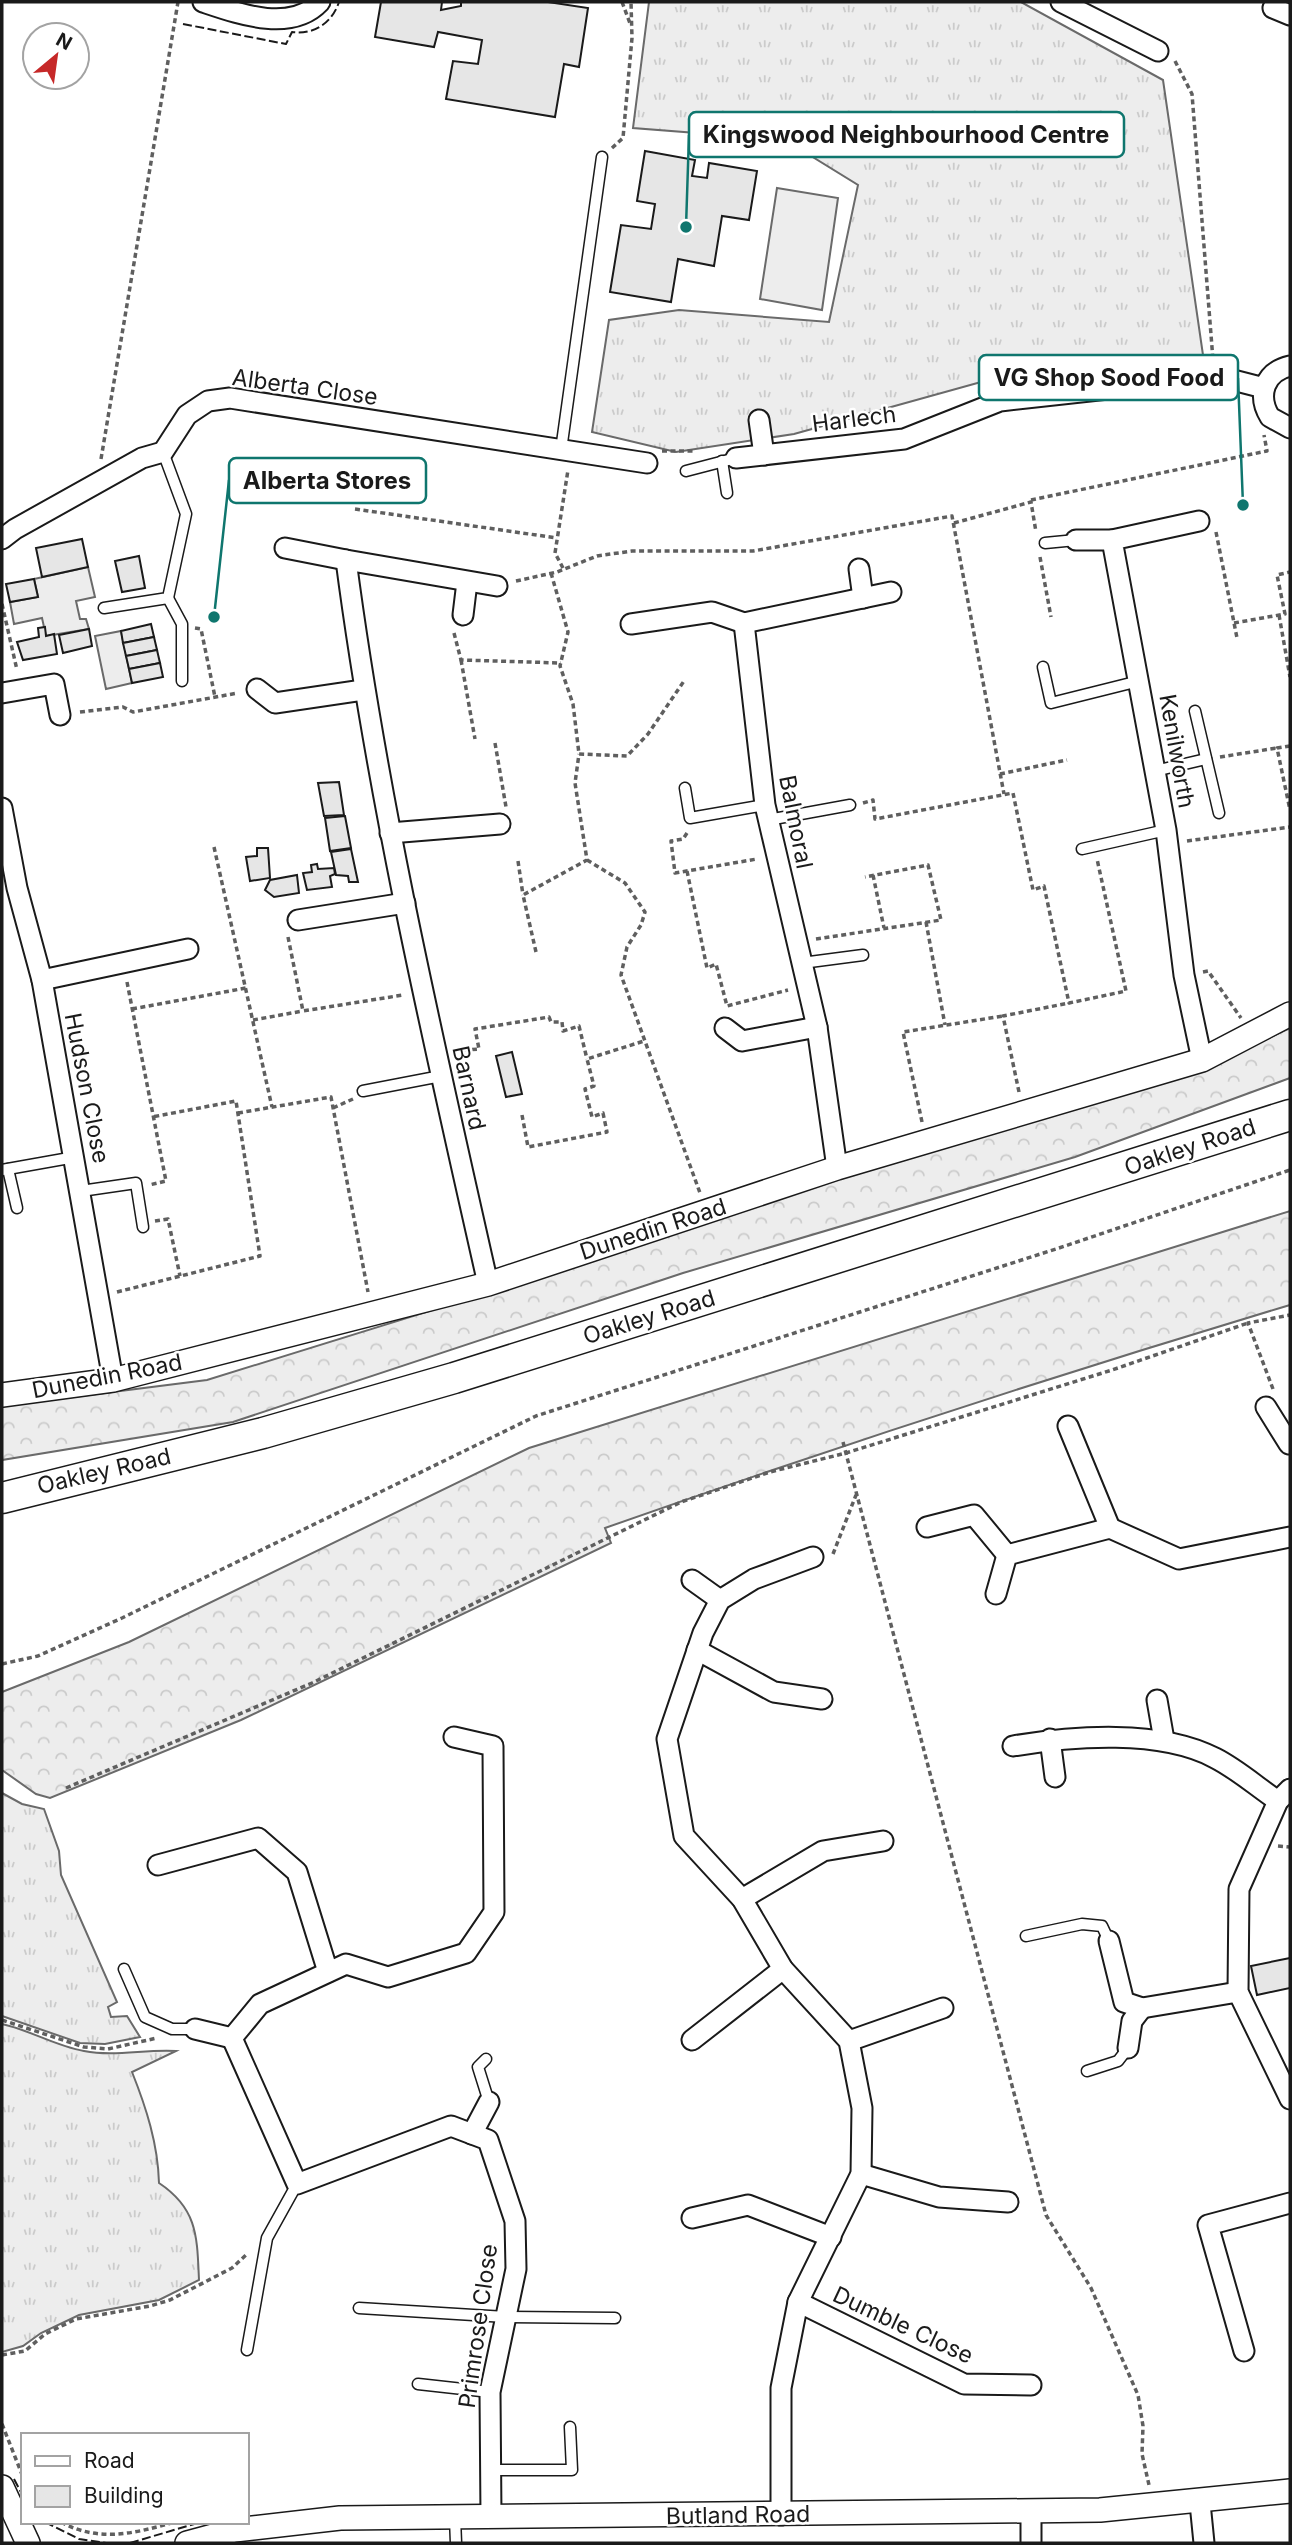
<svg xmlns="http://www.w3.org/2000/svg" width="1292" height="2545" viewBox="0 0 1292 2545" font-family="Inter,sans-serif">
  <style>
    .grass { fill: url(#grass-tufts); stroke: #6a6a6a; stroke-width: 2 }
    .forest { fill: url(#forest-crowns); stroke: #6a6a6a; stroke-width: 2 }
    .built { fill: #ededed; stroke: #6a6a6a; stroke-width: 2 }
    .building { fill: #e6e6e6; stroke: #1a1a1a; stroke-width: 2 }
    .lines { fill: none; stroke-linecap: round; stroke-linejoin: round }
    .service-casing { stroke: #1a1a1a; stroke-width: 13 }
    .minor-casing { stroke: #1a1a1a; stroke-width: 23 }
    .tertiary-casing { stroke: #1a1a1a; stroke-width: 26 }
    .primary-casing { stroke: #1a1a1a; stroke-width: 33 }
    .path { stroke: #5f5f5f; stroke-width: 3.5; stroke-dasharray: 5 3.5; stroke-linecap: butt }
    .service { stroke: #fff; stroke-width: 10 }
    .minor { stroke: #fff; stroke-width: 19 }
    .tertiary { stroke: #fff; stroke-width: 23 }
    .primary { stroke: #fff; stroke-width: 30 }
    .fence { stroke: #1a1a1a; stroke-width: 2; stroke-dasharray: 9 3.5; stroke-linecap: butt }
    .labels { text-anchor: middle; stroke-width: 5; stroke-linejoin: round; paint-order: stroke }
    .street-label { font-size: 23px; fill: #1a1a1a; stroke: #fff }
    .leader { fill: none; stroke: #0f766e; stroke-width: 2.5 }
    .callout-dot { fill: #0f766e; stroke: #fff; stroke-width: 2.5 }
    .callout { fill: #fff; stroke: #0f766e; stroke-width: 2.5 }
    .callout-label { font-size: 24px; text-anchor: middle; font-weight: bold; fill: #1a1a1a }
  </style>
  <defs>
    <pattern id="grass-tufts" width="24" height="20" patternUnits="userSpaceOnUse" patternTransform="scale(1.75)"><rect width="24" height="20" fill="#ededed"/><path d="M3 7l-1-3M5 7V3M7 7l1-3M15 17l-1-3M17 17v-4M19 17l1-3" fill="none" stroke="#cbcbcb"/></pattern>
    <pattern id="forest-crowns" width="20" height="18" patternUnits="userSpaceOnUse" patternTransform="scale(1.75)"><rect width="20" height="18" fill="#ededed"/><path d="M2 6a3 3 0 1 1 6 0M12 15a3 3 0 1 1 6 0" fill="none" stroke="#cbcbcb"/></pattern>
  </defs>
  <rect width="100%" height="100%" fill="#fff"/>
  <!-- grass -->
  <g class="grass">
    <polygon points="649,2 1021,2 1163,80 1203,355 981,382 794,434 676,452 592,432 609,320 679,310 829,322 858,185 785,140 633,128"/>
    <polygon points="2,1793 22,1804 44,1809 59,1851 61,1875 117,2002 108,2007 111,2017 127,2016 140,2037 105,2044 80,2043 2,2016"/>
    <path d="M2 2024C30 2030 55 2046 84 2051 115 2057 145 2049 176 2051L132 2072C146 2107 158 2144 159 2183 198 2209 197 2237 199 2280L159 2300 79 2315 41 2333 23 2346 2 2352Z"/>
  </g>
  <!-- forest -->
  <g class="forest">
    <polygon points="1290,1028 1290,1078 1075,1157 683,1273 233,1422 2,1460 2,1406 207,1380 581,1264 888,1163 1208,1067"/>
    <path d="M1290 1211V1305C1060 1374 832 1448 605 1528L611 1543 241 1720 50 1798 36 1794 2 1770V1692L129 1642 529 1448Z"/>
  </g>
  <!-- built -->
  <g class="built">
    <polygon points="777,188 838,198 822,310 760,299"/>
    <polygon points="88,567 95,597 76,601 80,619 86,619 89,629 46,636 42,618 14,624 10,602 38,597 34,579"/>
    <polygon points="121,631 132,683 106,689 95,636"/>
  </g>
  <!-- building -->
  <g class="building">
    <polygon points="381,2 442,2 441,10 461,6 461,2 548,2 588,8 579,67 564,64 555,117 446,99 453,61 478,64 482,40 438,32 434,47 375,37"/>
    <polygon points="645,151 695,160 692,176 707,178 709,163 757,171 749,220 722,216 714,266 678,259 671,302 610,292 621,225 651,229 655,204 637,201"/>
    <polygon points="82,539 88,567 42,577 36,548"/>
    <polygon points="139,556 145,588 122,592 115,561"/>
    <polygon points="34,579 38,597 10,602 6,584"/>
    <polygon points="151,624 154,637 123,643 121,631"/>
    <polygon points="45,627 46,636 54,634 57,654 23,660 17,642 39,637 38,628"/>
    <polygon points="89,629 92,646 63,653 59,635"/>
    <polygon points="154,637 157,650 126,656 123,643"/>
    <polygon points="157,650 160,663 129,669 126,656"/>
    <polygon points="160,663 163,677 132,683 129,669"/>
    <polygon points="339,782 344,815 324,816 318,783"/>
    <polygon points="345,816 351,848 330,851 325,818"/>
    <polygon points="257,848 268,848 270,878 250,881 246,857 257,856"/>
    <polygon points="351,849 358,882 349,882 348,876 336,875 331,852"/>
    <polygon points="317,864 318,869 334,868 335,874 330,876 332,887 307,890 303,873 312,872 311,865"/>
    <polygon points="297,875 299,893 274,897 265,890 270,880"/>
    <polygon points="512,1052 522,1094 506,1097 496,1056"/>
    <polygon points="1290,1958 1290,1988 1257,1995 1251,1966"/>
  </g>
  <g class="lines">
    <defs>
      <g id="service">
        <polyline points="561,450 602,157"/>
        <polyline points="722,461 727,493"/>
        <polyline points="686,471 736,458"/>
        <polyline points="1045,543 1076,540"/>
        <polyline points="168,598 182,624 182,681"/>
        <polyline points="104,608 168,598 186,514 163,452"/>
        <polyline points="1043,667 1051,703 1139,681"/>
        <polyline points="1195,711 1219,813"/>
        <polyline points="1155,771 1206,759"/>
        <polyline points="685,788 690,818 765,805"/>
        <polyline points="768,820 850,805"/>
        <polyline points="1082,849 1166,830"/>
        <polyline points="802,963 863,955"/>
        <polyline points="363,1091 441,1076"/>
        <polyline points="8,1169 17,1208"/>
        <polyline points="2,1170 75,1157"/>
        <polyline points="81,1191 136,1183 143,1227"/>
        <polyline points="1026,1936 1082,1924 1102,1926 1109,1941"/>
        <polyline points="124,1969 145,2017 172,2029 195,2029"/>
        <polyline points="486,2059 478,2067 489,2102"/>
        <polyline points="1087,2071 1118,2061 1128,2048"/>
        <polyline points="359,2308 506,2317 615,2318"/>
        <polyline points="247,2350 267,2238 297,2184"/>
        <polyline points="418,2384 490,2392"/>
        <polyline points="490,2470 572,2470 570,2427"/>
        <polyline points="455,2518 456,2543"/>
      </g>
      <g id="minor">
        <path d="M203 2C239 14 291 33 320 2"/>
        <polyline points="1061,2 1158,51"/>
        <polyline points="1273,8 1290,15"/>
        <path d="M1290 366C1264 372 1257 396 1270 417L1290 428"/>
        <polyline points="759,420 764,455"/>
        <polyline points="736,458 904,439 1000,401 1190,380 1229,379 1264,388"/>
        <polyline points="1199,521 1112,540 1166,830 1184,975 1202,1060"/>
        <polyline points="2,539 15,529 142,458 163,452 187,415 208,401 230,398 647,463"/>
        <polyline points="1076,540 1112,540"/>
        <polyline points="285,548 346,560"/>
        <polyline points="859,569 863,598"/>
        <polyline points="463,615 467,582"/>
        <polyline points="631,624 712,612 744,623"/>
        <polyline points="257,689 275,703 363,690"/>
        <polyline points="2,693 54,684 60,715"/>
        <polyline points="2,808 17,888 42,980 113,1380"/>
        <polyline points="390,833 500,824"/>
        <polyline points="298,920 405,903"/>
        <polyline points="42,980 188,949"/>
        <polyline points="725,1028 742,1041 817,1027"/>
        <polyline points="837,1168 817,1027 765,805 744,623 891,592"/>
        <path d="M488 1284C434 1044 378 804 346 560L497 586"/>
        <polyline points="1266,1407 1289,1444"/>
        <polyline points="1068,1426 1110,1528"/>
        <polyline points="927,1527 974,1515 1007,1555"/>
        <polyline points="692,1580 720,1600"/>
        <polyline points="996,1594 1007,1555 1110,1528 1179,1559 1290,1537"/>
        <polyline points="697,1650 774,1692 822,1699"/>
        <polyline points="1157,1700 1164,1740"/>
        <polyline points="454,1737 493,1746 494,1912 466,1953 388,1977 346,1964 260,2004 232,2038 297,2184 451,2126 488,2140 515,2221 516,2269 490,2392 491,2517"/>
        <polyline points="1050,1739 1055,1777"/>
        <path d="M1013 1746C1073 1736 1160 1729 1215 1758 1237 1769 1257 1787 1278 1801"/>
        <polyline points="1290,1789 1278,1801 1239,1889 1238,1992 1290,2099"/>
        <polyline points="158,1865 258,1838 297,1872 328,1972"/>
        <polyline points="742,1899 823,1851 883,1841"/>
        <polyline points="1109,1941 1124,2002 1142,2008 1238,1992"/>
        <polyline points="195,2029 232,2038"/>
        <polyline points="692,2040 783,1969"/>
        <polyline points="849,2041 943,2008"/>
        <polyline points="1128,2048 1132,2021 1142,2008"/>
        <polyline points="472,2134 489,2102"/>
        <polyline points="861,2174 939,2197 1008,2202"/>
        <polyline points="692,2218 748,2205 831,2237"/>
        <polyline points="798,2302 964,2384 1031,2385"/>
        <polyline points="1244,2351 1208,2225 1290,2203"/>
        <polyline points="1200,2503 1204,2543"/>
        <polyline points="781,2515 781,2388 798,2302 861,2174 862,2108 849,2041 783,1969 742,1899 684,1836 667,1739 703,1633 720,1600 754,1579 813,1557"/>
        <polyline points="1031,2543 1031,2512"/>
      </g>
      <g id="tertiary">
        <polyline points="2,1395 113,1380 488,1284 837,1168 1202,1060 1290,1014"/>
        <polyline points="2,2487 28,2543"/>
        <polyline points="187,2543 235,2530 340,2518 1100,2510 1290,2491"/>
      </g>
      <polyline id="primary" points="2,1498 263,1433 454,1378 1290,1115"/>
    </defs>
    <!-- service casing -->
    <use href="#service" class="service-casing"/>
    <!-- minor casing -->
    <use href="#minor" class="minor-casing"/>
    <!-- tertiary casing -->
    <use href="#tertiary" class="tertiary-casing"/>
    <!-- primary casing -->
    <use href="#primary" class="primary-casing"/>
    <!-- path -->
    <g class="path">
      <polyline points="622,2 631,26"/>
      <polyline points="1175,61 1192,94 1213,360"/>
      <polyline points="612,148 623,138 632,38 631,2"/>
      <polyline points="662,451 696,451"/>
      <polyline points="101,459 178,2"/>
      <polyline points="1031,500 1267,451 1264,435"/>
      <polyline points="355,509 557,538"/>
      <polyline points="954,523 1031,502 1036,532"/>
      <polyline points="1216,532 1237,638"/>
      <polyline points="1040,557 1051,617"/>
      <polyline points="563,568 555,553 568,470"/>
      <polyline points="551,573 568,632 560,666 573,704 579,754 627,756 648,734 684,681"/>
      <polyline points="516,581 557,572 597,556 632,551 753,551 952,516 1004,794"/>
      <polyline points="2,604 17,670"/>
      <polyline points="1279,615 1290,677"/>
      <polyline points="1234,623 1285,614 1277,575 1290,572"/>
      <polyline points="195,628 201,629 215,697"/>
      <polyline points="454,633 461,660 561,663"/>
      <polyline points="461,660 475,739"/>
      <polyline points="80,712 123,707 133,712 238,693"/>
      <polyline points="495,743 506,807"/>
      <polyline points="1290,746 1277,748 1290,810"/>
      <polyline points="1220,757 1277,748"/>
      <polyline points="1000,774 1067,760"/>
      <polyline points="863,803 873,800 875,819 1013,793 1033,890 1044,886 1069,1003 1126,991 1097,859"/>
      <polyline points="687,833 683,839 671,841 675,873 757,859"/>
      <polyline points="1187,841 1290,827"/>
      <polyline points="214,847 272,1107"/>
      <polyline points="587,860 625,883 645,912 641,925 627,947 621,975 700,1193"/>
      <polyline points="518,861 523,895"/>
      <polyline points="687,871 707,968 716,964 727,1006 788,990"/>
      <polyline points="873,875 884,928"/>
      <polyline points="926,922 945,1025"/>
      <polyline points="288,937 303,1011 403,995"/>
      <polyline points="816,939 941,920 928,865 865,877"/>
      <polyline points="536,952 523,895 587,860 575,783 579,754"/>
      <polyline points="1203,972 1208,971 1241,1018"/>
      <polyline points="127,982 166,1181 149,1185"/>
      <polyline points="132,1009 246,988"/>
      <polyline points="253,1020 303,1011"/>
      <polyline points="455,1051 479,1049 475,1029 549,1017 551,1022 562,1022 563,1031 579,1026 587,1059"/>
      <polyline points="1019,1092 1003,1016 1069,1003"/>
      <polyline points="333,1108 353,1099"/>
      <polyline points="238,1113 331,1097 368,1292"/>
      <polyline points="522,1115 528,1147 607,1132 603,1113 592,1117 585,1089 594,1086 587,1059 644,1041"/>
      <polyline points="922,1122 903,1032 1003,1016"/>
      <polyline points="155,1221 168,1219 180,1276"/>
      <polyline points="117,1292 260,1256 236,1101 152,1117"/>
      <polyline points="1273,1389 1248,1323 1290,1315"/>
      <polyline points="843,1442 1046,2215 1091,2288 1138,2395 1143,2426 1142,2454 1149,2485"/>
      <polyline points="833,1554 856,1495"/>
      <polyline points="2,1664 38,1656 122,1618 536,1416 1059,1248 1290,1170"/>
      <polyline points="66,1788 312,1683 681,1502 770,1472 846,1453 1112,1370 1248,1323"/>
      <polyline points="1278,1846 1290,1847"/>
      <polyline points="2,2020 84,2047 108,2049 157,2038"/>
      <polyline points="2,2355 25,2351 45,2334 76,2319 150,2306 170,2300 232,2268 247,2254"/>
      <polyline points="2,2424 23,2477"/>
      <path d="M61 2522C99 2543 136 2533 175 2522"/>
    </g>
    <!-- service -->
    <use href="#service" class="service"/>
    <!-- minor -->
    <use href="#minor" class="minor"/>
    <!-- tertiary -->
    <use href="#tertiary" class="tertiary"/>
    <!-- primary -->
    <use href="#primary" class="primary"/>
    <!-- fence -->
    <g class="fence">
      <path d="M183 24 286 44 292 32C314 35 332 23 339 2"/>
      <polyline points="14,2479 23,2496"/>
      <polyline points="45,2522 79,2539 106,2543"/>
      <polyline points="130,2543 201,2522"/>
    </g>
  </g>
  <g class="labels">
    <!-- street labels -->
    <g class="street-label">
      <text transform="translate(305 387) rotate(8)" y="8">Alberta Close</text>
      <text transform="translate(854 419) rotate(-7)" y="8">Harlech</text>
      <text transform="translate(1177 751) rotate(80)" y="8">Kenilworth</text>
      <text transform="translate(796 822) rotate(79)" y="8">Balmoral</text>
      <text transform="translate(87 1088) rotate(79)" y="8">Hudson Close</text>
      <text transform="translate(469 1088) rotate(78)" y="8">Barnard</text>
      <text transform="translate(1190 1147) rotate(-18)" y="8">Oakley Road</text>
      <text transform="translate(653 1229) rotate(-18)" y="8">Dunedin Road</text>
      <text transform="translate(649 1317) rotate(-17)" y="8">Oakley Road</text>
      <text transform="translate(107 1376) rotate(-11)" y="8">Dunedin Road</text>
      <text transform="translate(104 1471) rotate(-13)" y="8">Oakley Road</text>
      <text transform="translate(903 2325) rotate(25)" y="8">Dumble Close</text>
      <text transform="translate(478 2326) rotate(-82)" y="8">Primrose Close</text>
      <text transform="translate(738 2515) rotate(-1)" y="8">Butland Road</text>
    </g>
  </g>
  <!-- callouts -->
  <path class="leader" d="M686 227L689 135M1243 505L1238 378M214 617L229 480"/>
  <g class="callout-dot">
    <circle cx="686" cy="227" r="7"/>
    <circle cx="1243" cy="505" r="7"/>
    <circle cx="214" cy="617" r="7"/>
  </g>
  <g class="callout">
    <rect x="689" y="112" width="435" height="45" rx="7"/>
    <rect x="979" y="355" width="259" height="45" rx="7"/>
    <rect x="229" y="458" width="197" height="45" rx="7"/>
  </g>
  <g class="callout-label">
    <text x="906" y="143">Kingswood Neighbourhood Centre</text>
    <text x="1109" y="386">VG Shop Sood Food</text>
    <text x="327" y="489">Alberta Stores</text>
  </g>
  <!-- border -->
  <rect width="1292" height="2545" fill="none" stroke="#1a1a1a" stroke-width="7"/>
  <!-- legend -->
  <rect x="21" y="2433" width="228" height="91" fill="#ffffff" stroke="#a3a3a3" stroke-width="2"/>
  <rect x="35" y="2456" width="35" height="10" fill="#ffffff" stroke="#a3a3a3" stroke-width="2"/>
  <text x="84" y="2468" font-size="21" fill="#1a1a1a">Road</text>
  <rect x="35" y="2486" width="35" height="21" fill="#e6e6e6" stroke="#a3a3a3" stroke-width="2"/>
  <text x="84" y="2503" font-size="21" fill="#1a1a1a">Building</text>
  <!-- north arrow -->
  <g transform="translate(56 56) rotate(29)"><circle r="33" fill="#ffffff" stroke="#a3a3a3" stroke-width="2"/>
  <path d="M0-5L12 26L0 18L-12 26Z" fill="#c62828"/>
  <text y="-10" font-size="19" font-weight="bold" text-anchor="middle" fill="#1a1a1a">N</text>
  </g>
</svg>
